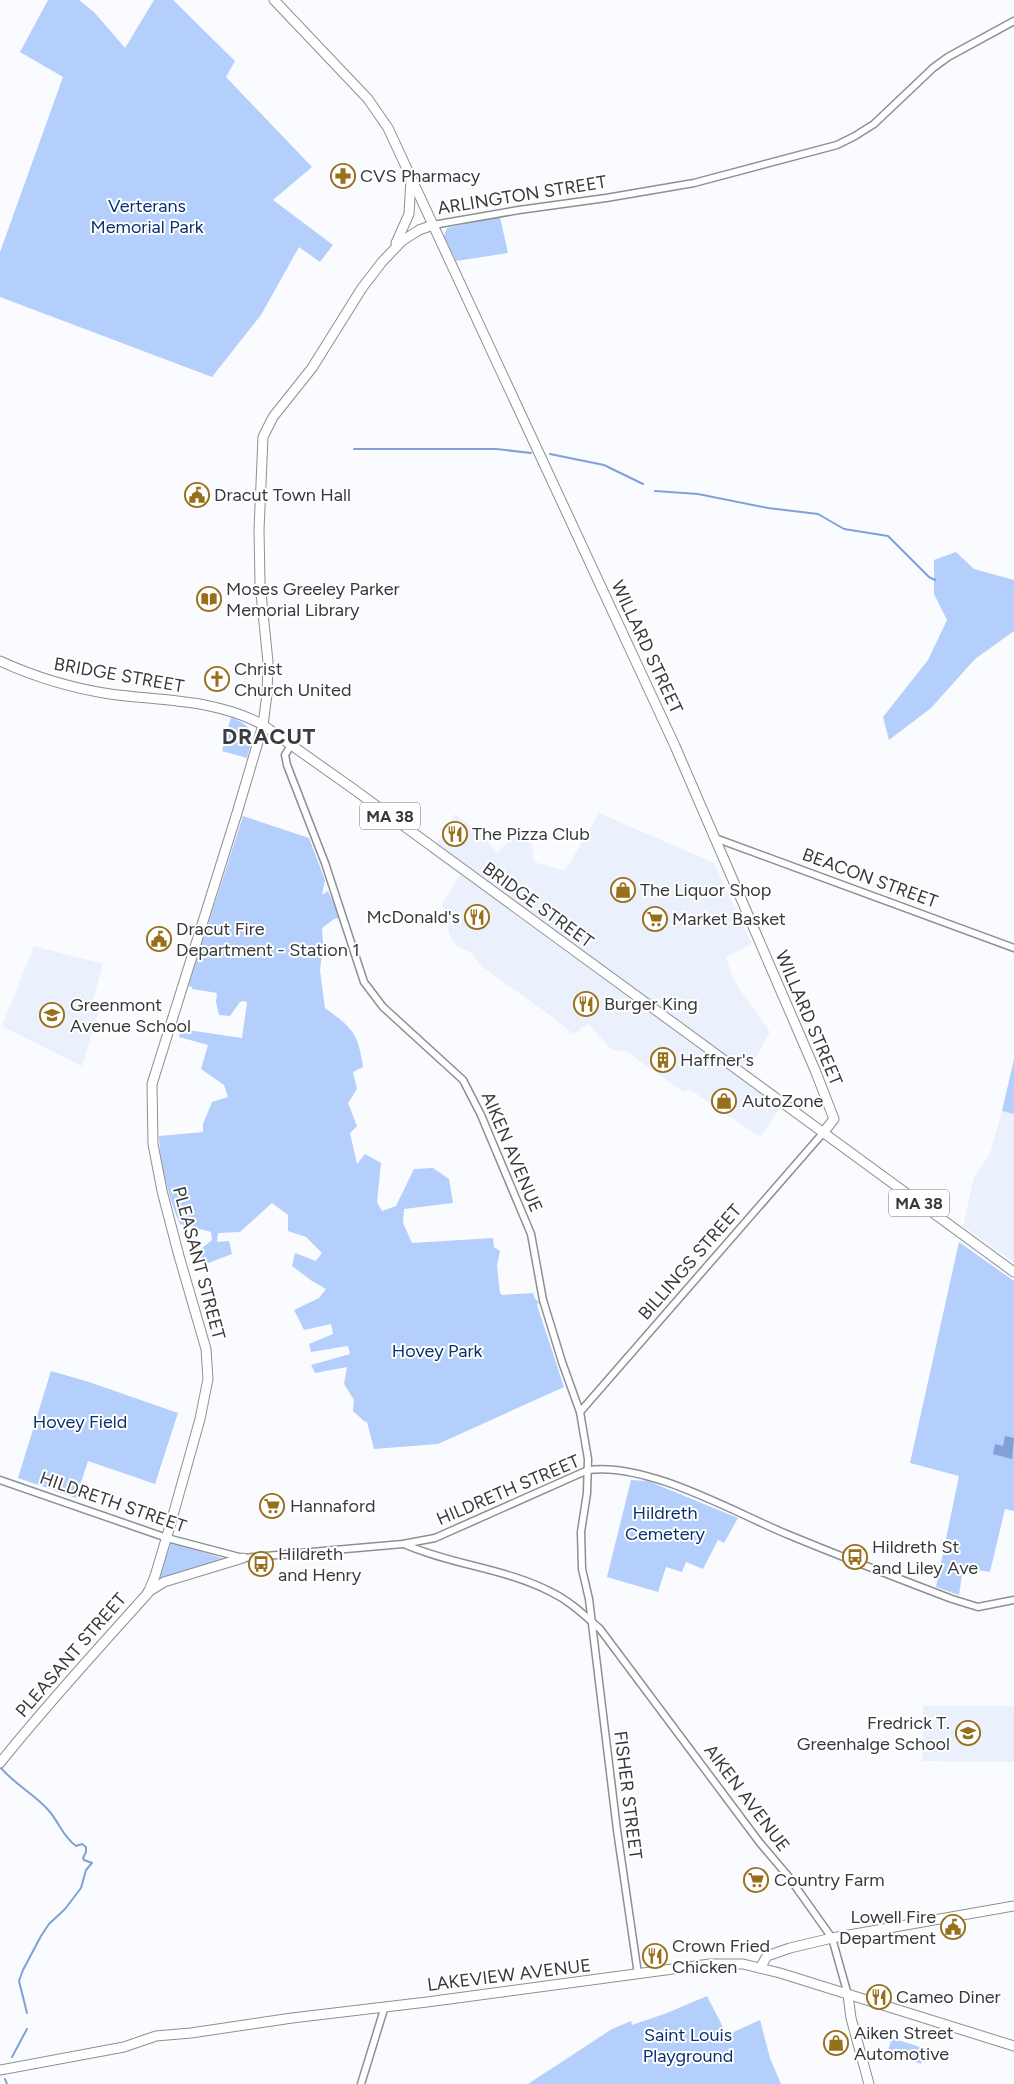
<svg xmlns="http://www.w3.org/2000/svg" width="1014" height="2084" viewBox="0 0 1014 2084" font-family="Figtree,sans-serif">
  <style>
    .built { fill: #ebf1fc }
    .green { fill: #b4cffc }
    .water { fill: #80a0d6 }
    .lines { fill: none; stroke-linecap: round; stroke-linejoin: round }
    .stream { stroke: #80a0d6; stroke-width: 2 }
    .minor-casing { stroke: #8d9093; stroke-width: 9 }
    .major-casing { stroke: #8d9093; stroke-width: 11 }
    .minor { stroke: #fff; stroke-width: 6 }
    .major { stroke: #fff; stroke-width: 9 }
    .labels { text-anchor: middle; stroke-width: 4; stroke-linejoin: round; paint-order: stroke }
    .shield { fill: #fff; stroke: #747476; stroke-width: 1 }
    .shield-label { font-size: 16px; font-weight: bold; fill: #38393b }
    .poi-label { font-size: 18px; fill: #38393b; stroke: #fff; text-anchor: start }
    .street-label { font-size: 18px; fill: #38393b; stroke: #fff }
    .park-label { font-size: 18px; fill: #0b306f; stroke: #fff }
    .district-label { font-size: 22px; font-weight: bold; letter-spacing: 1px; fill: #3a3c40; stroke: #fff }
  </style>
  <rect width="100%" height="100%" fill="#f9fbff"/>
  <!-- built -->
  <g class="built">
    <polygon points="599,813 714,863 752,944 726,957 734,981 770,1032 749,1070 787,1099 760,1137 689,1089 683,1092 626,1051 612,1050 588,1024 573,1034 555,1019 481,966 472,953 457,946 450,936 442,904 460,875 430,853 455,814 478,832 498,853 515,833 532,844 534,862 565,871"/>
    <polygon points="34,946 103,964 93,1000 101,1003 82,1066 2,1026"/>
    <polygon points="1002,1111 1014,1114 1014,1263 963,1226 974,1177 990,1154"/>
    <polygon points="923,1706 1014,1706 1014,1762 922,1761"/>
  </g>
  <!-- green -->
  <g class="green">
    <polygon points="48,0 79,0 94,12 125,48 154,0 173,0 235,61 226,77 312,167 273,200 333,245 320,262 299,247 261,315 212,377 0,297 0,252 63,77 20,52"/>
    <polygon points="500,217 508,253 456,261 444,236 447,228"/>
    <polygon points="956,552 974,569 1014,580 1014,631 975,659 931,708 889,740 883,717 928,660 947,620 934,594 934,560"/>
    <path d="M231 717C256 728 254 734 247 758L222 751Z"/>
    <path d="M243 816 309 838 325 880 322 895 328 891 340 918 334 919 322 928 323 943 320 971 325 1008C352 1028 358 1032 363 1067L353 1072 357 1089 348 1103 357 1126 350 1133 357 1164 365 1154 381 1163 377 1202 382 1211 396 1206 414 1169 433 1168 449 1179 453 1203 404 1209 403 1223 412 1243 493 1238 494 1247 500 1251 497 1266 500 1293 502 1295 533 1293 535 1299 539 1302 537 1305 564 1387 438 1444 374 1449 367 1422 364 1421 353 1411 354 1400 344 1384 347 1367 315 1373 311 1365 350 1354 348 1346 311 1352 309 1344 333 1334 331 1324 304 1330 294 1310 319 1298 326 1289 312 1281 292 1266 295 1253 316 1261 322 1253 306 1237 288 1231V1215L272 1203 240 1232 218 1233 217 1242 229 1241 232 1254 203 1265 197 1252 212 1240 211 1232 180 1224C169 1200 160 1163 159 1136L203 1132V1124L212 1102 228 1097 224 1085 201 1069 208 1045 179 1037 181 1029 242 1038 247 1003 245 1001 240 1002 230 1016 219 1015 216 1002 217 993 192 989V987L188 986Z"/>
    <polygon points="1014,1059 1014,1114 1002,1111"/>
    <polygon points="959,1242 1014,1281 1014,1511 1005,1509 990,1572 963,1568 959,1595 936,1587 959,1476 910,1463"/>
    <polygon points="51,1371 89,1382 178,1413 155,1484 88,1461 76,1498 18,1478"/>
    <polygon points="631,1480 648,1481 738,1518 724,1543 718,1540 703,1569 686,1562 682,1572 666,1567 658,1592 607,1577"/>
    <polygon points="171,1542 222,1558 224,1559 222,1562 159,1580"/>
    <polygon points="707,1996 727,2035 760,2020 770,2058 781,2084 528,2084 612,2029 631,2021 632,2025 667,2013"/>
    <polygon points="892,2038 926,2049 921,2064 887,2053"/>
  </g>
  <!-- water -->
  <polygon class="water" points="1005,1436 1014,1438 1012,1459 993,1454 995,1444 1003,1446"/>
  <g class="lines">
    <!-- stream -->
    <g class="stream">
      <polyline points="354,449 496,449 531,453"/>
      <polyline points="550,454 604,465 643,484"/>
      <polyline points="655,491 698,494 768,508 818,514 844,529 888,536 929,577 935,580"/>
      <path d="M0 1767C15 1785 36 1795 50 1812 59 1823 64 1838 76 1846L82 1844 86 1847V1852L83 1858 84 1860 92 1863 86 1870 81 1888 65 1909 49 1924 41 1936 23 1970 19 1981 27 2013"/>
      <polyline points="12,2057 27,2029"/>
      <polyline points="5,2079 7,2084"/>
    </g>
    <defs>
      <g id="minor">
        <polyline points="433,225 519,210 606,198 694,183 837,145 855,136 874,124 933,68 948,57 1014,21"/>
        <polyline points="291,745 285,755 287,765 325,863 364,982 383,1007 463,1080 481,1115 531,1234 543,1300 562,1362 580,1412 588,1459 587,1493 581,1532 582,1569 589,1599 617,1830 638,1974"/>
        <polyline points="715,838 1014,948"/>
        <polyline points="580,1412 823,1133"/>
        <path d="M0 1480 167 1538 243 1558 403 1544 435 1538 588 1470C648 1462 733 1512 789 1535 842 1557 897 1578 952 1599L978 1607 1014 1600"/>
        <path d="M404 1544C451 1565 505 1568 551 1592 570 1601 584 1615 600 1629L760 1843 788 1876 832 1938 848 1995"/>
        <polyline points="361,2084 385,2006"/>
      </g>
      <g id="major">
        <polyline points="274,0 368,99 388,128 675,746 815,1070 834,1119 823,1133"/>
        <polyline points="396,243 409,214 411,179"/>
        <path d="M0 661C35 677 71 688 110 694 161 701 217 699 263 725L352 788 1014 1272"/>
        <polyline points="148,1592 164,1582 243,1558"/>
        <path d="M0 1763C47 1704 98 1649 148 1593L155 1576 170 1526 200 1419 208 1379 206 1349 179 1256 162 1191 153 1144 152 1084 237 813 263 725 267 694 268 662 260 583 259 530 263 437 273 417 312 368 362 288 382 262 402 241 419 230 433 225"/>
        <polyline points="760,1968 767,1956 790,1948 832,1938 1014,1906"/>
        <polyline points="848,1995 851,2018 869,2084"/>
        <polyline points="0,2070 124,2047 156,2036 191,2033 292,2018 427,2002 710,1964 743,1964 780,1973 1014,2046"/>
      </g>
    </defs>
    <!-- minor casing -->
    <use href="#minor" class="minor-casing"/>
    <!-- major casing -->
    <use href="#major" class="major-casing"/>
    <!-- minor -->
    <use href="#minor" class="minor"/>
    <!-- major -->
    <use href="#major" class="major"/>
  </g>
  <!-- icons -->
  <defs>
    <symbol id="pharmacy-ring" viewBox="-11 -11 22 22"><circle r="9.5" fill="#fff" stroke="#986f1b" stroke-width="1.5"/><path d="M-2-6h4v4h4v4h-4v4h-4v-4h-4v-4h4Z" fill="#986f1b"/></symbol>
    <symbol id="civic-ring" viewBox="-11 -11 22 22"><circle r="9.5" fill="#fff" stroke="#986f1b" stroke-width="1.5"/><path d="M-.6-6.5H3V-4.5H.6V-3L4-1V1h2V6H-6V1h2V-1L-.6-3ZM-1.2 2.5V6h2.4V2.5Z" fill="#986f1b"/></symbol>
    <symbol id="library-ring" viewBox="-11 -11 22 22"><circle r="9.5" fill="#fff" stroke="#986f1b" stroke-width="1.5"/><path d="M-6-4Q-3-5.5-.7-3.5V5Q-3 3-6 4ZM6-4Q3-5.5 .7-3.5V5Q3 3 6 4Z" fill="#986f1b"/></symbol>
    <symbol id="church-ring" viewBox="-11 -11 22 22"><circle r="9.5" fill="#fff" stroke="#986f1b" stroke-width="1.5"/><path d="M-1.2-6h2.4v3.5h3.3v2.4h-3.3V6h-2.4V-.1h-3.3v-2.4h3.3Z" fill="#986f1b"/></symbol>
    <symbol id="restaurant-ring" viewBox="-11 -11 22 22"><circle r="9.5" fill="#fff" stroke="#986f1b" stroke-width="1.5"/><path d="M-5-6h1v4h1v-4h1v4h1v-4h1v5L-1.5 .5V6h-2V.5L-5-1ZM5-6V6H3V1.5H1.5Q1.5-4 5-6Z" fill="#986f1b"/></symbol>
    <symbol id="shop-ring" viewBox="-11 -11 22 22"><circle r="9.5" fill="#fff" stroke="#986f1b" stroke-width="1.5"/><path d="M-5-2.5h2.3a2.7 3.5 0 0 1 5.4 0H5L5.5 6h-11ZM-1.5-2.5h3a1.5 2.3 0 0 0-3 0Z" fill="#986f1b"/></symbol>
    <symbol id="supermarket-ring" viewBox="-11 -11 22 22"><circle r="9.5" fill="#fff" stroke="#986f1b" stroke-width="1.5"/><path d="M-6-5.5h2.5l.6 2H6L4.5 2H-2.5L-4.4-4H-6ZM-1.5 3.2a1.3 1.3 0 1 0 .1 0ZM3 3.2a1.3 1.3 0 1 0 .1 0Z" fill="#986f1b"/></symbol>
    <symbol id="school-ring" viewBox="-11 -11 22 22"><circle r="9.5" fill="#fff" stroke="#986f1b" stroke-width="1.5"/><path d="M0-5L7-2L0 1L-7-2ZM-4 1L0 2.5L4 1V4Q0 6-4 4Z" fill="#986f1b"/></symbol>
    <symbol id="building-ring" viewBox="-11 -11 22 22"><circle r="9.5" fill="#fff" stroke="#986f1b" stroke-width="1.5"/><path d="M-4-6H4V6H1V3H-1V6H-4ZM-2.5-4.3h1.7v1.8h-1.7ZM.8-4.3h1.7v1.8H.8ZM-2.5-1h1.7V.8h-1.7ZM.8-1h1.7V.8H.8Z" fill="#986f1b"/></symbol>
    <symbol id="bus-ring" viewBox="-11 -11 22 22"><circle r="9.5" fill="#fff" stroke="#986f1b" stroke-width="1.5"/><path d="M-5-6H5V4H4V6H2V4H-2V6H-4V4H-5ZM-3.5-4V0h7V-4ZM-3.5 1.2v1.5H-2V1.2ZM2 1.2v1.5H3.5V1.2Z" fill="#986f1b"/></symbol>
  </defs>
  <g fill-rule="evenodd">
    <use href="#pharmacy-ring" x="329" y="162" width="28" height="28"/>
    <use href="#civic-ring" x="183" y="481" width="28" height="28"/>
    <use href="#library-ring" x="195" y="585" width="28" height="28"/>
    <use href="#church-ring" x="203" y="665" width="28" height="28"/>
    <use href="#restaurant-ring" x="441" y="820" width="28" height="28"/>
    <use href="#shop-ring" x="609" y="876" width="28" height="28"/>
    <use href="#restaurant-ring" x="463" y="903" width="28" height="28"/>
    <use href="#supermarket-ring" x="641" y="905" width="28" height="28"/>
    <use href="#civic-ring" x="145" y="925" width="28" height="28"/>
    <use href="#restaurant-ring" x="572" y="990" width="28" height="28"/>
    <use href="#school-ring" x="38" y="1001" width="28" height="28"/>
    <use href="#building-ring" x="649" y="1046" width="28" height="28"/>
    <use href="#shop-ring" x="710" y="1087" width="28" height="28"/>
    <use href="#supermarket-ring" x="258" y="1492" width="28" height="28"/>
    <use href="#bus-ring" x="841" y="1543" width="28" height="28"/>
    <use href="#bus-ring" x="247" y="1550" width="28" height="28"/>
    <use href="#school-ring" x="954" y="1719" width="28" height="28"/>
    <use href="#supermarket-ring" x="742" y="1866" width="28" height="28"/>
    <use href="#civic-ring" x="939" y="1913" width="28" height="28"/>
    <use href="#restaurant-ring" x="641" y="1942" width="28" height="28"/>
    <use href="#restaurant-ring" x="865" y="1983" width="28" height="28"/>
    <use href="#shop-ring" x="822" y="2029" width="28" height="28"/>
  </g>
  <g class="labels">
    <!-- shield labels -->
    <g class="shield">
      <rect x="360" y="802.5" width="60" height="27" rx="4"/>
      <rect x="889" y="1189.5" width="60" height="27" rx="4"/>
    </g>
    <g class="shield-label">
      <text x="390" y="822">MA 38</text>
      <text x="919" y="1209">MA 38</text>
    </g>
    <!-- poi labels -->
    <g class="poi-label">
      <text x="360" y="182">CVS Pharmacy</text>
      <text x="214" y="501">Dracut Town Hall</text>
      <text x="226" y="595">Moses Greeley Parker<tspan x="226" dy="21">Memorial Library</tspan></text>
      <text x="234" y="675">Christ<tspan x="234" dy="21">Church United</tspan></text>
      <text x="472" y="840">The Pizza Club</text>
      <text x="640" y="896">The Liquor Shop</text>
      <text x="460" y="923" text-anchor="end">McDonald's</text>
      <text x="672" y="925">Market Basket</text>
      <text x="176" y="935">Dracut Fire<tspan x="176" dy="21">Department - Station 1</tspan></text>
      <text x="604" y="1010">Burger King</text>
      <text x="70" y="1011">Greenmont<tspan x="70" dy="21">Avenue School</tspan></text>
      <text x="680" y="1066">Haffner's</text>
      <text x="742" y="1107">AutoZone</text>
      <text x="290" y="1512">Hannaford</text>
      <text x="872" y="1553">Hildreth St<tspan x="872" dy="21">and Liley Ave</tspan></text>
      <text x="278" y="1560">Hildreth<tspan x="278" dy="21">and Henry</tspan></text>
      <text x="950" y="1729" text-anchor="end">Fredrick T.<tspan x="950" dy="21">Greenhalge School</tspan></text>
      <text x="774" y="1886">Country Farm</text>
      <text x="936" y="1923" text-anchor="end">Lowell Fire<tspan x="936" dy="21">Department</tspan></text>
      <text x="672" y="1952">Crown Fried<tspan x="672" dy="21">Chicken</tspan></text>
      <text x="896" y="2003">Cameo Diner</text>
      <text x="854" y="2039">Aiken Street<tspan x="854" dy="21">Automotive</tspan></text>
    </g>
    <!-- street labels -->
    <g class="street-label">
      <text transform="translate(522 195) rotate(-9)" y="6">ARLINGTON STREET</text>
      <text transform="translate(647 647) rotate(65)" y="6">WILLARD STREET</text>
      <text transform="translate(119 675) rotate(10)" y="6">BRIDGE STREET</text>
      <text transform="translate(870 878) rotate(20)" y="6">BEACON STREET</text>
      <text transform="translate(538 905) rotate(36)" y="6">BRIDGE STREET</text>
      <text transform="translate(809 1018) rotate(67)" y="6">WILLARD STREET</text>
      <text transform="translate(512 1152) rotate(67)" y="6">AIKEN AVENUE</text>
      <text transform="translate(690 1262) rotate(-49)" y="6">BILLINGS STREET</text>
      <text transform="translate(199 1263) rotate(75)" y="6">PLEASANT STREET</text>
      <text transform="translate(508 1490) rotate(-23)" y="6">HILDRETH STREET</text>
      <text transform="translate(113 1502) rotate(19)" y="6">HILDRETH STREET</text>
      <text transform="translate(71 1655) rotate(-49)" y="6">PLEASANT STREET</text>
      <text transform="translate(628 1795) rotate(83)" y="6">FISHER STREET</text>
      <text transform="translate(747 1798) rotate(53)" y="6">AIKEN AVENUE</text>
      <text transform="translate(509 1975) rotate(-7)" y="6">LAKEVIEW AVENUE</text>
    </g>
    <!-- park labels -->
    <g class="park-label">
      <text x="147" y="212">Verterans<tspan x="147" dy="21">Memorial Park</tspan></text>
      <text x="437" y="1357">Hovey Park</text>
      <text x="80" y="1428">Hovey Field</text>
      <text x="665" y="1519">Hildreth<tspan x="665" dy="21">Cemetery</tspan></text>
      <text x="688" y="2041">Saint Louis<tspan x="688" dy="21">Playground</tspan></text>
    </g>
    <!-- district labels -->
    <g class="district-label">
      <text x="269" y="744">DRACUT</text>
    </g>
  </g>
</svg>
